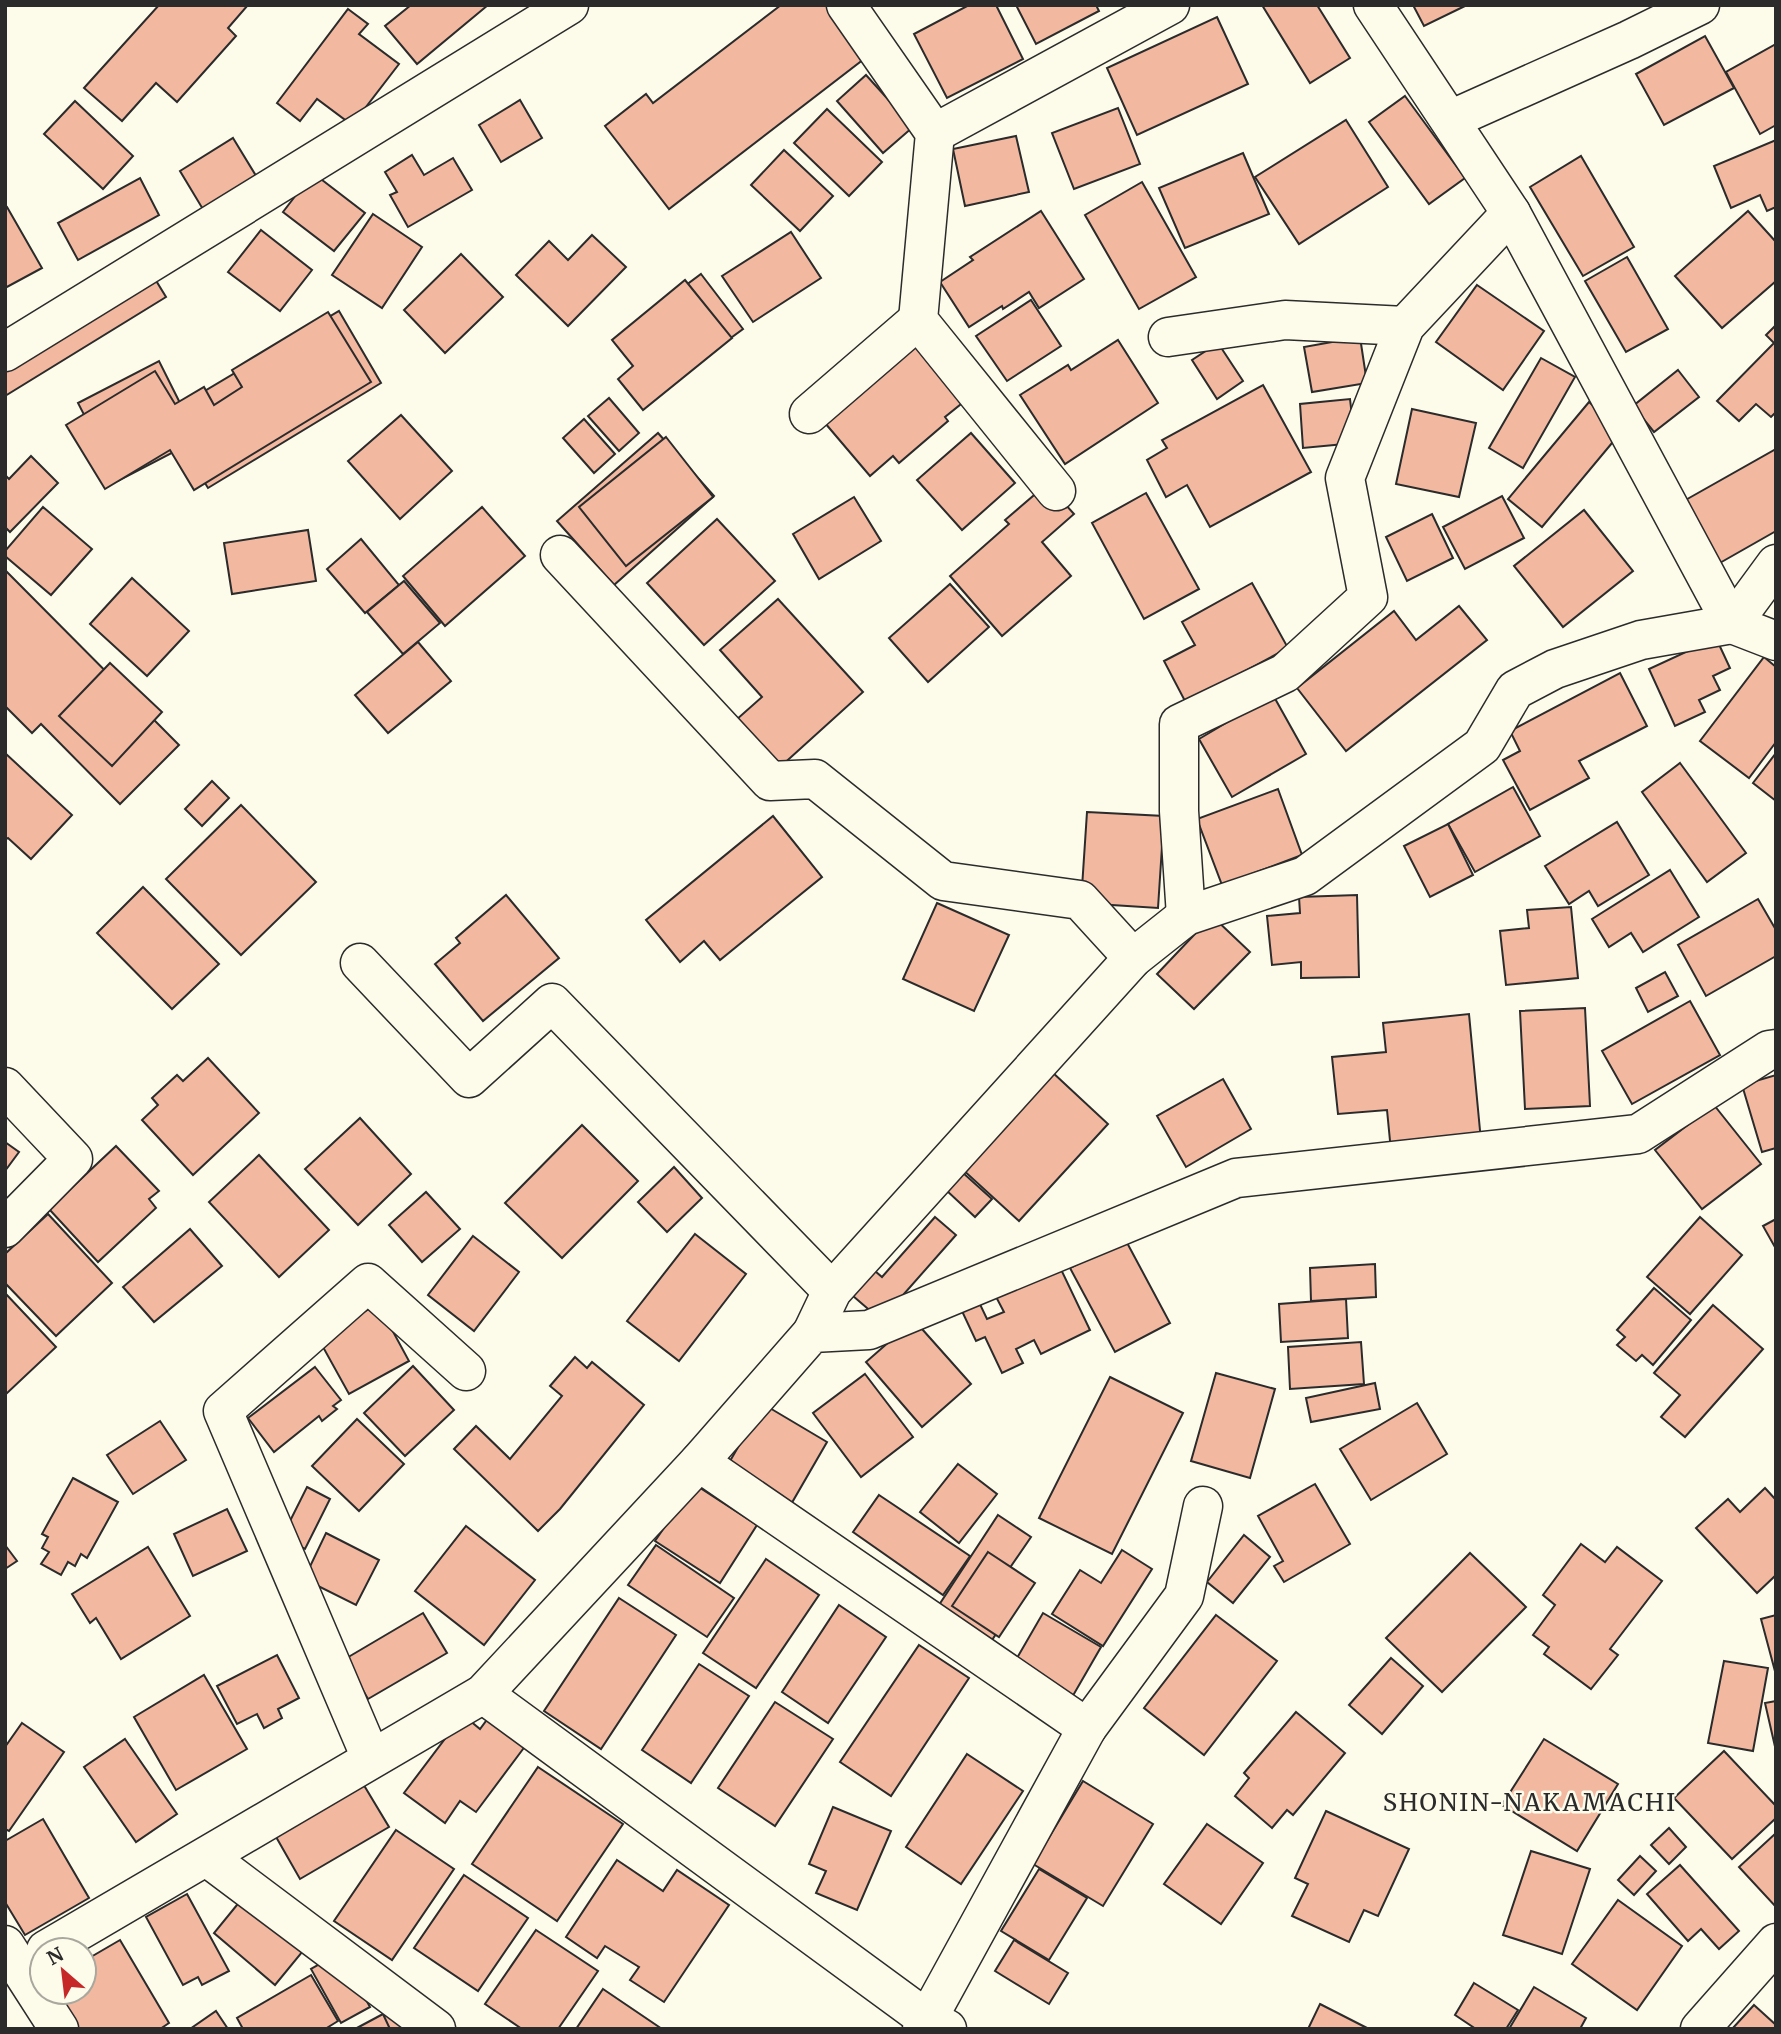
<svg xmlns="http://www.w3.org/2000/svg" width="1781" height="2034" viewBox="0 0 1781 2034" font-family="Merriweather,serif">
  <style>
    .building { fill: #f2b8a0; stroke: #2b2b2b; stroke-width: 2 }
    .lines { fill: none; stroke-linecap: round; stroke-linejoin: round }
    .street-casing { stroke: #2b2b2b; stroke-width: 41 }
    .secondary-casing { stroke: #2b2b2b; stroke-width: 41 }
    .street { stroke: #fdfbea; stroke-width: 38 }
    .secondary { stroke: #fdfbea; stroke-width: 38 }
    .labels { text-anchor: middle; stroke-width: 5; stroke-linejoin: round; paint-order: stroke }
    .quarter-label { font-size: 24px; letter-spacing: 2px; fill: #2b2b2b; stroke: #fdfbea }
  </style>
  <rect width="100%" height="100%" fill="#fdfbea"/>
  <!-- building -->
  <g class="building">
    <polygon points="159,5 248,5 228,28 236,36 177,102 156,83 122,121 84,88"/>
    <polygon points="411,5 488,5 417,64 385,26"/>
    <polygon points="781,5 837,5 873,52 669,209 605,126 646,94 653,103"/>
    <polygon points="969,5 996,5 1023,59 947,98 914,34"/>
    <polygon points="1016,5 1096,5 1099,11 1036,44"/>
    <polygon points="1262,5 1317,5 1350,58 1310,83"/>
    <polygon points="1413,5 1467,5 1424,26"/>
    <polygon points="348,9 368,24 359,34 399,64 352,125 317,99 300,121 277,103"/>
    <polygon points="1217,17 1248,84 1137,135 1107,68"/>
    <polygon points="1705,36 1734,88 1664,125 1636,74"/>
    <polygon points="1776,44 1776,125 1760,134 1726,72"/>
    <polygon points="866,75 913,127 883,153 837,101"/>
    <polygon points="1405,96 1465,178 1429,204 1369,122"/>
    <polygon points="520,100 542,138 501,162 479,125"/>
    <polygon points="75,101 133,156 103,189 44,134"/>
    <polygon points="1118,108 1140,164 1074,189 1052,133"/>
    <polygon points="827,109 882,162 849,196 794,143"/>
    <polygon points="1346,120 1388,187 1299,244 1255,177"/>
    <polygon points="1016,136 1029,192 965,206 953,149"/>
    <polygon points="233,138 258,179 204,211 180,171"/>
    <polygon points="1776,140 1776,207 1767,211 1760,195 1731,208 1714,166"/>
    <polygon points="784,150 833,196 800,231 751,185"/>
    <polygon points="1243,153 1269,214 1185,248 1159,188"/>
    <polygon points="412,155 424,175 453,158 472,190 408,227 390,195 397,192 385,172"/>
    <polygon points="1581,156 1634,247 1583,276 1530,187"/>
    <polygon points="313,173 365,213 334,251 283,212"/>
    <polygon points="140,178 159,215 78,260 58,223"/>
    <polygon points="1142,182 1196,277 1139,309 1085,215"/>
    <polygon points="7,207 42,268 5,288 5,208"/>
    <polygon points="1041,211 1084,279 1039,308 1029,292 1003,309 1002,306 969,327 940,282 973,260 970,257"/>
    <polygon points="1748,211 1776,242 1776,281 1722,328 1675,276"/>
    <polygon points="373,214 422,247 382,308 332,275"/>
    <polygon points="261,230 312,270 280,311 228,272"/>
    <polygon points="791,232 821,278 753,322 722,276"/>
    <polygon points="592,235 626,267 568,326 516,275 549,241 568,260"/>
    <polygon points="461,254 503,297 445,353 404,310"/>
    <polygon points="141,256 166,297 5,396 5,339"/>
    <polygon points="1627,257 1668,329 1626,352 1585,281"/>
    <polygon points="701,274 743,329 687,370 646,315"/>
    <polygon points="685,280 732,338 643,410 618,379 633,366 612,340"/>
    <polygon points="1477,285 1544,331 1503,390 1436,342"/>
    <polygon points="1031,300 1061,346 1007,381 976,336"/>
    <polygon points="339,311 381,383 208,488 183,447 118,481 78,403 159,361 181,405"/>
    <polygon points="328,312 371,382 194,490 170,450 105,489 66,425 155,371 175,404 204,387 214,405 242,387 232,370"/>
    <polygon points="1776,325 1776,412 1771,417 1756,404 1739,421 1717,401 1774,343 1766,335"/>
    <polygon points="1360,337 1367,383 1312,392 1304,347"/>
    <polygon points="1118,340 1158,403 1065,464 1020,395 1068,365 1071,370"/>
    <polygon points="918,343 966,400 945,417 948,421 899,463 893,456 870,476 825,423"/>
    <polygon points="1218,343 1243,381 1217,399 1192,360"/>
    <polygon points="1541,358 1575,377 1523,468 1489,448"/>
    <polygon points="1678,370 1699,397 1654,432 1633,406"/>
    <polygon points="1263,385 1311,472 1210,527 1187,485 1166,497 1147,460 1167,448 1162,440"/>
    <polygon points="609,398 639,433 619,451 588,416"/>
    <polygon points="1350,399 1355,443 1303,448 1300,404"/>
    <polygon points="1589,402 1622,431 1542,527 1508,499"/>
    <polygon points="1412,409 1476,423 1459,497 1396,484"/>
    <polygon points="401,415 452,471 400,519 348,461"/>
    <polygon points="584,419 615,454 594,473 563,438"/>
    <polygon points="658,433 714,496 614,585 557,521"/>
    <polygon points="971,433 1015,483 962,530 917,480"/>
    <polygon points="666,437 713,497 626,566 579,507"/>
    <polygon points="1776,449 1776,531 1718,564 1682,502"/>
    <polygon points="31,456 58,483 10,532 5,527 5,475 9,479"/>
    <polygon points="1047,484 1074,514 1042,542 1071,576 1002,636 950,576 1009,524 1005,520"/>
    <polygon points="1146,493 1199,589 1144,619 1092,523"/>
    <polygon points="1502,496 1524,538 1465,569 1443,527"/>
    <polygon points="854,497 881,541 819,579 793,534"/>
    <polygon points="43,507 92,549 51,595 5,556 5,551"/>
    <polygon points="482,507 525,556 445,626 403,576"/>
    <polygon points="1584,510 1633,571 1563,627 1514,566"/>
    <polygon points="1432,514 1453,558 1407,581 1386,537"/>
    <polygon points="717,519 775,581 704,645 647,583"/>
    <polygon points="308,530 316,581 232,594 224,543"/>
    <polygon points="361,539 399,585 365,613 327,569"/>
    <polygon points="5,570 179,745 120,804 41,724 32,733 5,706"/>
    <polygon points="132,578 189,631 147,676 90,624"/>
    <polygon points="404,581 440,623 403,654 367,612"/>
    <polygon points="1252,583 1288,648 1186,703 1164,661 1195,645 1182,622"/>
    <polygon points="950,584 989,627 928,682 889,638"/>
    <polygon points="778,599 863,692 779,768 736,720 762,697 720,650"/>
    <polygon points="1459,606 1487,640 1346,751 1297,688 1394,611 1416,640"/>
    <polygon points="1716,638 1730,668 1713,676 1720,690 1699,700 1705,712 1675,726 1649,669"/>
    <polygon points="418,642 451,681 388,733 355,695"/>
    <polygon points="1764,657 1776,667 1776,742 1749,778 1700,741"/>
    <polygon points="110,663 162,712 112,766 59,716"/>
    <polygon points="1620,673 1647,726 1579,761 1589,778 1530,810 1503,760 1520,751 1510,731"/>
    <polygon points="1273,695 1306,754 1232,797 1199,739"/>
    <polygon points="5,753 72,815 31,859 8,838 5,840"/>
    <polygon points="1776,753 1776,801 1753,783"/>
    <polygon points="1680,763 1746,853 1707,882 1642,792"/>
    <polygon points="212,781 229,798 202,826 185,809"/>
    <polygon points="1513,787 1540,836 1475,872 1448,824"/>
    <polygon points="1278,789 1302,855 1222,885 1197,819"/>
    <polygon points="241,805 316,882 241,955 166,879"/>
    <polygon points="1087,812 1164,816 1158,908 1081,903"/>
    <polygon points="773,816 822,877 720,960 704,941 680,962 646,920"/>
    <polygon points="1617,822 1649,875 1598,906 1589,891 1569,904 1545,866"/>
    <polygon points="1448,824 1473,875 1430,897 1404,846"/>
    <polygon points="1670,870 1699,917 1643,952 1631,933 1609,947 1592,919"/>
    <polygon points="143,887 219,964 172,1009 97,933"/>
    <polygon points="506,895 559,958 483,1021 435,964 460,943 456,938"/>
    <polygon points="1357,895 1359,977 1301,978 1301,962 1272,965 1267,916 1300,913 1299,897"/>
    <polygon points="1758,899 1776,930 1776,956 1706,996 1678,945"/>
    <polygon points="937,903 1009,935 974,1011 903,979"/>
    <polygon points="1571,907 1578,978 1506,985 1500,931 1529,928 1527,910"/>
    <polygon points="1212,916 1250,952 1194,1009 1157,974"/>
    <polygon points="1665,972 1678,996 1648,1012 1636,988"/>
    <polygon points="1690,1001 1720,1055 1632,1104 1602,1051"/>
    <polygon points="1585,1008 1590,1106 1525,1109 1520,1011"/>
    <polygon points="1469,1014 1481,1141 1391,1151 1387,1110 1338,1114 1332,1057 1386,1052 1383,1023"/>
    <polygon points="208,1058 259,1113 193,1175 142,1120 158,1105 152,1098 177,1075 183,1081"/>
    <polygon points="1051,1071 1108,1124 1019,1221 961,1168"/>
    <polygon points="1776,1075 1776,1148 1762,1152 1742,1085"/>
    <polygon points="1223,1079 1251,1129 1186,1167 1157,1116"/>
    <polygon points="1714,1105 1761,1164 1702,1209 1655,1150"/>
    <polygon points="360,1118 411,1174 358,1225 305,1169"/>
    <polygon points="582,1125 638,1181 562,1258 505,1203"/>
    <polygon points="5,1142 19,1152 5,1171"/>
    <polygon points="116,1146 159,1191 149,1199 156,1208 98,1262 49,1209"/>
    <polygon points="259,1155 329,1230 279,1277 209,1202"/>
    <polygon points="674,1167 702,1198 667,1232 638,1202"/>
    <polygon points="962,1172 992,1199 975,1217 946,1190"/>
    <polygon points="426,1192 460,1229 422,1262 389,1225"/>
    <polygon points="48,1214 112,1283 56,1336 5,1283 5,1254"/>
    <polygon points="935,1217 956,1235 881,1320 846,1290 868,1265 882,1277"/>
    <polygon points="1700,1217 1742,1255 1690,1314 1647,1277"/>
    <polygon points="1776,1219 1776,1249 1763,1226"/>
    <polygon points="190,1229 222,1266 154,1322 123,1287"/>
    <polygon points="695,1234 746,1274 679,1361 627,1321"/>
    <polygon points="473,1236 519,1272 474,1331 428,1295"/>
    <polygon points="1125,1239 1170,1323 1115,1352 1070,1268"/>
    <polygon points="1057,1261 1090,1330 1041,1354 1034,1340 1016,1349 1023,1363 1002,1373 985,1337 976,1341 961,1309 978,1300 987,1319 1004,1312 994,1293"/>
    <polygon points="1375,1264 1376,1297 1311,1301 1310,1268"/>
    <polygon points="1654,1288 1691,1320 1653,1365 1642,1355 1636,1361 1617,1345 1625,1337 1617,1330"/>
    <polygon points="5,1293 56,1347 5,1395"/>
    <polygon points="1346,1299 1348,1338 1281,1342 1279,1304"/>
    <polygon points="378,1304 409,1361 349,1394 318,1338"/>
    <polygon points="1713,1305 1763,1349 1685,1437 1661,1417 1680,1395 1654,1373"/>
    <polygon points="914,1320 971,1384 922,1427 866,1362"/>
    <polygon points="1361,1342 1364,1384 1290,1389 1288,1347"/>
    <polygon points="575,1357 587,1368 592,1362 644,1405 560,1509 538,1531 454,1449 476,1426 510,1459 562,1396 550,1386"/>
    <polygon points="413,1366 454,1410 405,1456 364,1413"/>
    <polygon points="315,1367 341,1400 333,1406 337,1409 322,1421 319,1416 274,1452 248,1418"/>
    <polygon points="1216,1373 1275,1389 1250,1478 1191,1461"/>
    <polygon points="865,1374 913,1437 861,1477 813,1413"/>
    <polygon points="1110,1377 1183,1413 1112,1554 1039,1518"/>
    <polygon points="1375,1383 1380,1409 1311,1422 1306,1398"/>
    <polygon points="1417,1403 1447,1454 1371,1500 1340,1449"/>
    <polygon points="763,1404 827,1442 790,1506 726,1468"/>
    <polygon points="357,1419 404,1464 359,1511 312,1466"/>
    <polygon points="160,1421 186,1460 133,1494 107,1455"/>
    <polygon points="958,1464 997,1494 959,1543 920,1512"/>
    <polygon points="73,1478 118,1502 87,1558 81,1554 75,1566 68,1562 61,1575 41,1564 49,1552 42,1548 48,1537 42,1534"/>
    <polygon points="694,1484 757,1525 720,1583 655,1541"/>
    <polygon points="1315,1484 1350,1544 1284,1582 1274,1566 1283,1561 1258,1516"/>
    <polygon points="307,1487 330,1499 305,1549 282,1537"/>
    <polygon points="1765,1488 1776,1500 1776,1575 1757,1593 1696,1528 1728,1499 1740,1512"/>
    <polygon points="879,1495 970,1556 943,1595 853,1532"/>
    <polygon points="227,1509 247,1551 193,1576 174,1534"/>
    <polygon points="998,1515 1031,1537 1005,1575 1026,1589 992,1640 939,1605"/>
    <polygon points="466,1526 535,1580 484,1645 415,1591"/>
    <polygon points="326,1533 379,1560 356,1605 304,1579"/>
    <polygon points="1244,1535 1270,1557 1233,1603 1207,1582"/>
    <polygon points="1581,1544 1605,1562 1617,1547 1662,1581 1610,1649 1618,1655 1591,1689 1544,1654 1549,1647 1533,1635 1555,1605 1543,1595"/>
    <polygon points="5,1545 17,1561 5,1569"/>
    <polygon points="656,1545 734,1598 707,1637 628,1585"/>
    <polygon points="148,1547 190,1616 121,1659 96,1618 90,1623 72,1594"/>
    <polygon points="1122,1550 1152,1569 1103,1646 1052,1614 1080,1570 1101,1583"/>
    <polygon points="988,1552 1035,1583 999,1637 952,1606"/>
    <polygon points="1470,1553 1526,1607 1442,1692 1386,1638"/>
    <polygon points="766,1559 819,1595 756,1688 703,1653"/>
    <polygon points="619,1598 676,1635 601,1749 544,1711"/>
    <polygon points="839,1605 886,1637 828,1723 782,1692"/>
    <polygon points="423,1613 447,1653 368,1699 345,1659"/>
    <polygon points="1043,1613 1101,1647 1067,1706 1009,1672"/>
    <polygon points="1216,1615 1277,1661 1204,1755 1144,1708"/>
    <polygon points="1776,1615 1776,1675 1761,1619"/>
    <polygon points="919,1645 969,1678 891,1796 840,1762"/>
    <polygon points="277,1655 299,1698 278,1709 282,1718 264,1728 257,1714 237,1724 217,1686"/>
    <polygon points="1391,1658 1423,1686 1382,1734 1349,1705"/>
    <polygon points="1724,1661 1768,1668 1753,1751 1708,1743"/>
    <polygon points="699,1664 749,1696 691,1783 642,1750"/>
    <polygon points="204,1675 247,1749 176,1790 134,1717"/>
    <polygon points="1776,1701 1776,1751 1765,1703"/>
    <polygon points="775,1702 833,1739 775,1826 718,1788"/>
    <polygon points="1296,1712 1345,1753 1293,1815 1287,1810 1272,1828 1235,1796 1249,1778 1244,1773"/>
    <polygon points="463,1715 480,1729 489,1717 526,1745 476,1812 460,1801 445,1823 404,1793"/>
    <polygon points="22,1723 64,1752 9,1831 5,1829 5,1747"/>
    <polygon points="125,1739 177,1814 136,1842 84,1767"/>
    <polygon points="1544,1739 1618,1784 1577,1851 1502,1805"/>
    <polygon points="1724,1751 1776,1806 1776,1818 1732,1859 1674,1798"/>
    <polygon points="967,1754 1023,1791 961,1884 906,1847"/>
    <polygon points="538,1767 623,1824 557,1921 472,1864"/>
    <polygon points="359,1777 389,1827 300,1879 271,1828"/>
    <polygon points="1083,1781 1153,1824 1103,1906 1033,1864"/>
    <polygon points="833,1807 891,1831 857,1910 816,1893 826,1871 809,1864"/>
    <polygon points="1326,1811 1409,1849 1378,1916 1364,1910 1349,1942 1292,1916 1308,1884 1295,1878"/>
    <polygon points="43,1819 89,1898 25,1935 5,1902 5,1841"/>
    <polygon points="1207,1824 1263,1863 1221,1924 1164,1884"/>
    <polygon points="1669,1828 1686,1847 1669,1864 1651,1845"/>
    <polygon points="396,1830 454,1869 392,1960 334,1921"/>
    <polygon points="1776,1833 1776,1907 1739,1867"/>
    <polygon points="1531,1851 1590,1869 1562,1954 1503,1935"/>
    <polygon points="1640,1856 1656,1871 1634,1895 1618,1880"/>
    <polygon points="617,1860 663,1891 677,1870 729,1905 664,2002 630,1980 639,1967 605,1946 597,1958 566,1937"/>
    <polygon points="1680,1865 1739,1931 1719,1949 1701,1929 1688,1941 1647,1894"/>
    <polygon points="1039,1869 1087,1898 1049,1960 1001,1931"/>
    <polygon points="464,1875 528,1918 478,1991 414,1948"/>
    <polygon points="187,1894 229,1971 202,1985 198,1977 183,1985 146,1917"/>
    <polygon points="241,1900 303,1951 275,1985 214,1933"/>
    <polygon points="1618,1900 1682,1946 1637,2010 1572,1964"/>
    <polygon points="536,1930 598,1971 558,2029 522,2029 485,2004"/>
    <polygon points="120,1940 169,2023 160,2029 68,2029 53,2002 64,1995 62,1992 84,1992 84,1961"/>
    <polygon points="1014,1940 1068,1973 1049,2004 995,1971"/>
    <polygon points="327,1960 350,1971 370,2007 341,2023 311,1969"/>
    <polygon points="311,1975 338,2021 325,2029 243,2029 237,2018"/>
    <polygon points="1474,1983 1518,2010 1506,2029 1476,2029 1455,2015"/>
    <polygon points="1534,1987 1586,2018 1580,2029 1509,2029"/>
    <polygon points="603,1989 662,2029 576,2029"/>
    <polygon points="1320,2004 1369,2029 1308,2029"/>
    <polygon points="1754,2005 1776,2025 1776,2029 1732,2029"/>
    <polygon points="404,2006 415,2029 357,2029"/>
    <polygon points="216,2011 228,2029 190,2029"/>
    <polygon points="383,2014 390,2029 355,2029"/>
  </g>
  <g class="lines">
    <defs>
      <g id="street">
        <polyline points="846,5 935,133 918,320 1056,491"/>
        <polyline points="1373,5 1511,213 1732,624 1776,641"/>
        <polyline points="1450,120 1629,40 1700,5"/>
        <polyline points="935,133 1170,5"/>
        <polyline points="1168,337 1285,320 1405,326"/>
        <polyline points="5,352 569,5"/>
        <polyline points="809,414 918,320"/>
        <polyline points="560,555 770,781 815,779 943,881 1080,900 1133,958"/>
        <polyline points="1186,916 1179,811 1179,724 1285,673 1368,597 1345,478 1405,326 1511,213"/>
        <polyline points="360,963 469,1078 552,1003 832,1291"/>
        <polyline points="5,1087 73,1159 5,1228"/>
        <polyline points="812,1333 832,1291 1133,958 1186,916 1305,876 1482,746 1515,690 1555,669 1641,640 1732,624 1776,564"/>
        <polyline points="699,1462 1087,1728 922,2029"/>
        <polyline points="483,1694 928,2020 947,2029"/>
        <polyline points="1087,1728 1184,1596 1203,1506"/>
        <polyline points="371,1758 223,1411 368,1283 466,1371"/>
        <polyline points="207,1857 436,2029"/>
        <polyline points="46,1950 483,1694 699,1462 812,1333 869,1330 1236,1178 1638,1134 1769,1050 1776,1049"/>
        <polyline points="1700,2029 1776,1943"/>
      </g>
      <polyline id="secondary" points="5,1945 59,2029"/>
    </defs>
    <!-- street casing -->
    <use href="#street" class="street-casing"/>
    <!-- secondary casing -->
    <use href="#secondary" class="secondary-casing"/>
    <!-- street -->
    <use href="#street" class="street"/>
    <!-- secondary -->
    <use href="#secondary" class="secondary"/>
  </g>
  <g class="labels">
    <!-- quarter labels -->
    <g class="quarter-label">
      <text x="1530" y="1811">SHONIN-NAKAMACHI</text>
    </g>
  </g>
  <!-- border -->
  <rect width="1781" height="2034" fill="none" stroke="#2b2b2b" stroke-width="14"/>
  <!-- north arrow -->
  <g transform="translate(63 1971) rotate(332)"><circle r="33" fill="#fdfbea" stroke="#a9a89e" stroke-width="2"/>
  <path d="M0-5L12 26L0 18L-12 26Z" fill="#c62828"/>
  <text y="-10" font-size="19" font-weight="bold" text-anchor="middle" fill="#2b2b2b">N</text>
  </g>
</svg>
